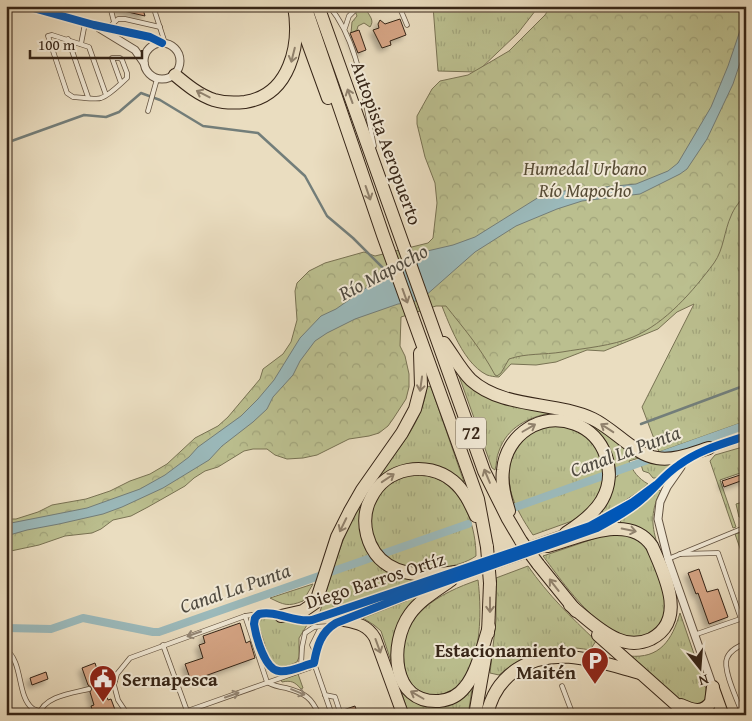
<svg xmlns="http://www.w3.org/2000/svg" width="752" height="721" viewBox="0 0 752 721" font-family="'Gentium Book Plus',serif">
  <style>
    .grass { fill: url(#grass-tufts); stroke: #787253 }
    .park { fill: url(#park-crowns); stroke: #787253 }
    .water { fill: #9bbabc; stroke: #737e7a }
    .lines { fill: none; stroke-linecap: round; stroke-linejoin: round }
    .stream { stroke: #737e7a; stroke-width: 2.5 }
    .canal { stroke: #9bbabc; stroke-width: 8 }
    .building { fill: #d5a484; stroke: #362517; filter: url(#shadow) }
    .service-casing { stroke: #635341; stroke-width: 5.5 }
    .minor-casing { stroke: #635341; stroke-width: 9 }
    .trunk-casing { stroke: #362517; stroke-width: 13 }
    .motorway-casing { stroke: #362517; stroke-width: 14 }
    .service { stroke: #f1e9d6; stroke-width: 4 }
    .minor { stroke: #f1e9d6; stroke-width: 7 }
    .trunk { stroke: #eaddc0; stroke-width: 11 }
    .motorway { stroke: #eaddc0; stroke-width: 12 }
    .motorway-bridge-casing { stroke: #362517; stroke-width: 14; stroke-linecap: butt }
    .motorway-bridge { stroke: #eaddc0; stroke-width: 12 }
    .cycleway-casing { stroke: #f1e9d6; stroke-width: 11 }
    .cycleway { stroke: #0057b8; stroke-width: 8 }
    .oneway { stroke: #90816c }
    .oneway2 { stroke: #948776 }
    .labels { text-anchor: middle; stroke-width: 4; stroke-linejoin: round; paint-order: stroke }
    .shield { fill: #f1e9d6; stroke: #6e6050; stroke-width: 1 }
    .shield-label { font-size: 18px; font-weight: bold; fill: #362517 }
    .street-label { font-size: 19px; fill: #362517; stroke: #f1e9d6 }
    .park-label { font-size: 19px; font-style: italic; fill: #574c35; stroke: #f1e9d6 }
    .poi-label { font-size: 19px; font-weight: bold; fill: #362517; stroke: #f1e9d6; text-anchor: end }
    .water-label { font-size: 20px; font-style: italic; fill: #4f4a40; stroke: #f1e9d6 }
  </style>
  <defs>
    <pattern id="grass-tufts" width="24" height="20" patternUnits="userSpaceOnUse" patternTransform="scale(1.25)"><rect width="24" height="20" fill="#bbbf8f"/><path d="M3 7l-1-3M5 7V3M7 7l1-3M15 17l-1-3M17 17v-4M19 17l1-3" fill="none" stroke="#a1a47b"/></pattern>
    <pattern id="park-crowns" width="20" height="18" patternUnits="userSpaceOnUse" patternTransform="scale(1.25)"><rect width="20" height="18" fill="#bbbf8f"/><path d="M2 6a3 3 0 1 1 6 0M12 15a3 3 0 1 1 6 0" fill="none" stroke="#a1a47b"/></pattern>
    <filter id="shadow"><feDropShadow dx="-3.5" dy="3.5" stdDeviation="2.5" flood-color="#0004"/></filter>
  </defs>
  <rect width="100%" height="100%" fill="#eaddc0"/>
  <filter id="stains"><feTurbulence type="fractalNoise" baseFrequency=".004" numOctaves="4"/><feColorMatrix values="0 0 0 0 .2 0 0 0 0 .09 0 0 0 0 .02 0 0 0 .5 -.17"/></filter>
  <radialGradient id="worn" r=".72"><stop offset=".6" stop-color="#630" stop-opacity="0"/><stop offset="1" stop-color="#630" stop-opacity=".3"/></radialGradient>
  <!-- grass -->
  <g class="grass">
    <polygon points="433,6 539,6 518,33 477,72 438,71"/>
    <path d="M366 9C369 16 375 20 370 27L364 23 358 26 357 30 351 33 352 22 357 16 355 11Z"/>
    <path d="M746 36V421L659 452 642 407 694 304 677 312 658 329 604 351 587 350 556 362 536 365 511 364 499 377C495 377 490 376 487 375 460 362 446 314 435 289Z"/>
    <path d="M461 375 551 413C529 417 507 427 499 451 496 457 497 464 495 470L492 468 459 376Z"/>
    <path d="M427 386 431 387 464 482C422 456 421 460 379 480L376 479C397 450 423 423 427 386Z"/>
    <path d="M589 423 642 457 644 463 652 461H678L656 478H653L649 473 643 471 639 458 629 461C633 472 638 478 648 484L636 494 604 514 601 509 614 478 618 476 615 468 587 424Z"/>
    <path d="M574 426 599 447 605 480 593 504 584 513 572 521 533 535C514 507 496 474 521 443 526 436 534 429 543 427 552 425 564 427 574 426Z"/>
    <polygon points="746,446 746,471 720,480 736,527 733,528 710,461 715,455"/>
    <path d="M424 474C431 476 437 478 443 482 466 497 476 529 476 556 466 563 455 565 444 568 432 571 401 571 392 563 359 538 364 493 402 476 408 474 417 474 424 474Z"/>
    <path d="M659 490 661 491C651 509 651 524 657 543L637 526 621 523 620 520Z"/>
    <polygon points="746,501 746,518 739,517 736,504"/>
    <path d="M360 504 362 505C362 514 360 524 361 532 363 564 395 579 422 580L322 615 320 612C331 575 341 538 360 504Z"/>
    <polygon points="746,531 746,541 742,554 735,534"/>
    <path d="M624 534 634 537 646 547 652 558 666 597 663 623C658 627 653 633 648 635 608 651 563 582 543 556L602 536Z"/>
    <path d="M528 566C548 595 571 617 596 641L590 650C554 643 526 652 499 675L490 673 496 620V578Z"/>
    <path d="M478 580C482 612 483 680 446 693 438 696 428 696 420 691 410 685 405 674 404 663 397 615 440 593 478 580Z"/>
    <path d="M313 584 303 601C288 607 284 605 270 598Z"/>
    <polygon points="424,594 393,657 424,704 473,683 468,715 409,715 381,631 374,625 363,618"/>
    <path d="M680 613 706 689 705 700 701 704H689L679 699 629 656C660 659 672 640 680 613Z"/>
    <path d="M266 616 305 623 307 625 299 638V657L297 662C278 671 273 667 266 649 263 641 260 633 258 625L259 620Z"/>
    <path d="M298 674 303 688 301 689C295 682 291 680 282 682L281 680Z"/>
  </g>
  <!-- park -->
  <path class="park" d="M551 6H746V194C740 201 734 208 731 216 724 231 724 249 714 263 693 291 666 323 633 337 612 346 585 348 562 352 544 355 526 353 509 359L501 373 497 376 495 375C480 347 465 330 446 306H436L401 317 400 346 405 356 409 374V387L406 399 393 419 388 426 379 433 369 436 349 439 317 455 303 458 287 459 275 455 267 449H253L244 451 218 467 205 471 194 478 185 486 148 507 131 516 113 520 101 529 92 533 65 536 39 545 6 552V519H16L38 512 52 505 86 499 110 491 130 481 150 474 167 464 195 438 218 426 228 417 260 379 263 369 283 354 291 342 297 320 295 291 297 283 309 271 325 263 364 252 375 256 420 245 428 243 433 238 437 203 435 183 425 157 417 124V116L432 89 440 81 468 75 509 51 545 15Z"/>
  <!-- water -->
  <polygon class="water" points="746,13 746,36 742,57 733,84 707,139 687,169 680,174 640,194 582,201 557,209 516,226 475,252 424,297 413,302 398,304 355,319 327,333 315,341 300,361 293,375 273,397 267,409 253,422 222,446 209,460 163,488 122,507 103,514 59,524 27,530 6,536 6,524 87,508 140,489 165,475 189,457 198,447 241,416 258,399 274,380 300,338 321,316 336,309 406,260 423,252 453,245 475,237 539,197 564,191 636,184 668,171 678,163 711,107 728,66"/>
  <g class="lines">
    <!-- stream -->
    <g class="stream">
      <polyline points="6,143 84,115 106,117 119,112 141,93 160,100 203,126 258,133 305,176 327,216 353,238 389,274"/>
      <polyline points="641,424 746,385"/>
    </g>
    <!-- canal -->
    <g class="canal">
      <polyline points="516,507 746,425"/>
      <polyline points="6,628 51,629 83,618 153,632 159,632 468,524"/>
    </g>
  </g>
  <!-- building -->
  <g class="building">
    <polygon points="115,6 142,6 145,16 115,9"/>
    <polygon points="400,19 406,35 390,41 391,45 382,48 373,30 379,28 378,24 380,20 385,24"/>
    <polygon points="359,30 366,50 358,53 350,33"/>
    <polygon points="746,473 746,479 724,487 722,481"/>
    <polygon points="699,569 707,592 718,589 728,617 709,624 698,593 696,594 688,573"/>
    <polygon points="240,623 246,643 250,641 255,658 191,681 185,664 203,658 199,645 205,643 203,636"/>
    <polygon points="95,663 101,681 99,683 99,687 104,688 108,700 111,699 117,715 94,715 91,706 94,705 90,692 92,688 88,685 82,668"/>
    <polygon points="46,672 48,679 32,685 30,678"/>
    <polygon points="355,706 358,715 342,715 343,710"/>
  </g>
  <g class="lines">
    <defs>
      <g id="service">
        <polyline points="110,6 114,22"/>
        <polyline points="153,6 165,43"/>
        <path d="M329 6C360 43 364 100 374 146"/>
        <polyline points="336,6 349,9 364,6"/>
        <polyline points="399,6 407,25"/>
        <polyline points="108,28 118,19 125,19 160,27"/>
        <polyline points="345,28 349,16 357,8"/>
        <polyline points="68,39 88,97"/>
        <polyline points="81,44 85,23"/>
        <path d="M106 95 89 47 52 35 48 36 67 93 73 97C79 97 97 100 101 98 110 95 120 84 127 78V73L122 60 120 58H112L121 83"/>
        <polyline points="148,111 157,79"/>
        <polyline points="680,554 718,553 741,619"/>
        <polyline points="668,559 746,527"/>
        <polyline points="245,616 267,682"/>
        <polyline points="694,635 746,617"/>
        <polyline points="163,645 187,711"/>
        <path d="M6 650C23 661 17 696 32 708 34 710 37 710 39 711"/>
        <polyline points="316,653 312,645 319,631 327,629"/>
        <polyline points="301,666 302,647 305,633 314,627 329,626"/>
        <path d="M267 682C274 686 279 687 286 688 305 693 312 698 319 715"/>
        <polyline points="102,685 115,680"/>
        <polyline points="562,686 573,715"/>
        <polyline points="325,695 335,697 340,712"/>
        <path d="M39 715C43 696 73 693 89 689"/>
        <polyline points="128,715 118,700 114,685 117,674 130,658 245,616 258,614"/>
        <polyline points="176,715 309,668 314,663 332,715"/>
        <path d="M743 715C738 702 722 669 727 658 730 650 739 646 746 643"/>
      </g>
      <g id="minor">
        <polyline points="26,6 94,25 150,37 162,43"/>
        <polyline points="99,28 135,50 144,63"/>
        <circle cx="162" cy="61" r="18"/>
        <polyline points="708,449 746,436"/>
        <polyline points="681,467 667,487 660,502 658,519 668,559 713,687"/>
        <path d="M597 528C613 520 629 511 643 499 658 484 671 469 689 458"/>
        <polyline points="579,529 605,519 656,485"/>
        <polyline points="453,573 568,532"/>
        <path d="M436 579 312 620C295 623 279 612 262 613L255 618V628L266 662 271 668 281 672 314 663C317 646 321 632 336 623L436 585"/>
        <polyline points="449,581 549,546"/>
      </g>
      <g id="trunk">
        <path d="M341 620C356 623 367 624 375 638L403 715"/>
        <polyline points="713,687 723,715"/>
      </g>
      <g id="motorway">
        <polyline points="305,6 383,235 478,499 487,547"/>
        <polyline points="318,6 484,471 508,519 521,541"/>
        <polyline points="299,18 328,98"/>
        <path d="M175 75C187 85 199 95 214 100 224 103 235 103 245 102 290 95 301 45 294 6"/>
        <path d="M444 343C453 355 460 369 471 380 503 409 555 401 593 419 614 429 635 455 657 458 674 461 693 453 709 448"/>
        <path d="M509 511C505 498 501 484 503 470 506 435 541 411 575 424 605 435 618 472 602 500 594 514 580 524 566 533"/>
        <path d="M548 546C579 538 629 512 652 546 664 574 688 620 651 639 640 644 628 644 617 639 600 632 585 617 570 605"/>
        <polyline points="538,564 576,611"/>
        <path d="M456 572C421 578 378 577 367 535 364 523 365 509 371 498 386 467 427 460 453 481 464 490 470 503 476 516"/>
        <path d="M451 580C437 590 420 600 410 614 389 643 391 704 439 701 449 700 459 695 465 687 477 673 483 645 489 627"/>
        <polyline points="281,616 303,611 316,602 337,537 350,511 362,490 402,433 415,409 421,386 420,353"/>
        <polyline points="488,633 490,583"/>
        <polyline points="598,635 688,715"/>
        <path d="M681 705C692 710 703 714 711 702L713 687"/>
        <polyline points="475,715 485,658"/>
        <path d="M487 715C491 696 500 681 516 670 554 644 599 662 640 673"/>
      </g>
    </defs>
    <!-- service casing -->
    <use href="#service" class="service-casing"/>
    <!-- minor casing -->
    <use href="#minor" class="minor-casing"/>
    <!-- trunk casing -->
    <use href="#trunk" class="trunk-casing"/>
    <!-- motorway casing -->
    <use href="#motorway" class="motorway-casing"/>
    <!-- service -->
    <use href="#service" class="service"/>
    <!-- minor -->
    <use href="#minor" class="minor"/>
    <!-- trunk -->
    <use href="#trunk" class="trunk"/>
    <!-- motorway -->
    <use href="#motorway" class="motorway"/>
    <defs>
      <g id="motorway-bridge">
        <polyline points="521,541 538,564"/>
        <polyline points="487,547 490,583"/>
      </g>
    </defs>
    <!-- motorway-bridge casing -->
    <use href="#motorway-bridge" class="motorway-bridge-casing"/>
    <!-- motorway-bridge -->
    <use href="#motorway-bridge" class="motorway-bridge"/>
    <defs>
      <g id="cycleway">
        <polyline points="26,6 94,25 150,37 162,43"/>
        <path d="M656 485 633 502 590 526 312 620C294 623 277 610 259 614L255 618 254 624C256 637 265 670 279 671 290 673 304 665 314 663 317 646 321 632 336 623L405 596 597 528C613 519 629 511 642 499 655 488 665 474 679 465 699 450 722 444 746 436"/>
      </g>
    </defs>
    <!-- cycleway casing -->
    <use href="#cycleway" class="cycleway-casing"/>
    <!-- cycleway -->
    <use href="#cycleway" class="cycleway"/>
  </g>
  <!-- one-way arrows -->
  <defs><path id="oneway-shaft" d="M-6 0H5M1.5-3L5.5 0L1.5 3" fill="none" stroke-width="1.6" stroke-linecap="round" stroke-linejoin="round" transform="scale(1.25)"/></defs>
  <g class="oneway">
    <use href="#oneway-shaft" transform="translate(293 55) rotate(104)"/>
    <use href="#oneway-shaft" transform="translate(203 94) rotate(-153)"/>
    <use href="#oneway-shaft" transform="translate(350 96) rotate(-110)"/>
    <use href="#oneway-shaft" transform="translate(368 193) rotate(71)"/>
    <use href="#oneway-shaft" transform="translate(405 296) rotate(70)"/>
    <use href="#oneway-shaft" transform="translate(421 384) rotate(98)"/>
    <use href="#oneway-shaft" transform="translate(529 428) rotate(-30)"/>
    <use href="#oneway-shaft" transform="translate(607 428) rotate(-147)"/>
    <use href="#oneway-shaft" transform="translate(487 476) rotate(-113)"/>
    <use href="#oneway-shaft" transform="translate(388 478) rotate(-34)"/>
    <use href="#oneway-shaft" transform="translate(343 525) rotate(116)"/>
    <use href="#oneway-shaft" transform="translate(629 530) rotate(11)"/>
    <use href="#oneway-shaft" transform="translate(554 585) rotate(-128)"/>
    <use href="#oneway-shaft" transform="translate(490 605) rotate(90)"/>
    <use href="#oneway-shaft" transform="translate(378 646) rotate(70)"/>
    <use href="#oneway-shaft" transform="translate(417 695) rotate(-150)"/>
  </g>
  <g class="oneway2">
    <use href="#oneway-shaft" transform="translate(194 634) rotate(161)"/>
    <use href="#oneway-shaft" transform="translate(298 692) rotate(22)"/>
    <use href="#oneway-shaft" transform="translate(232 695) rotate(-19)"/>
  </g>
  <!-- icons -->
  <defs>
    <symbol id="parking-pin" viewBox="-11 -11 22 30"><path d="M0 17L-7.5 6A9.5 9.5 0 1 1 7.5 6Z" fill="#8f2418" stroke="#f1e9d6"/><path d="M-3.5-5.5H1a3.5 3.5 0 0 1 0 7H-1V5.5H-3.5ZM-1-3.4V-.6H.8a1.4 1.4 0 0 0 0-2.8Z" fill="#fff"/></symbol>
    <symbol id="civic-pin" viewBox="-11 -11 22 30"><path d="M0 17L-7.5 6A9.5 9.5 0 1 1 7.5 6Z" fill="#8f2418" stroke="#f1e9d6"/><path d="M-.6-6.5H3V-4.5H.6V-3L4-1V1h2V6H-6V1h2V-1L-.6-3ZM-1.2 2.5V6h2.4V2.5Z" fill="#fff"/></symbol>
  </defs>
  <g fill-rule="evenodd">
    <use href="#parking-pin" x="579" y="645" width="32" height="43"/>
    <use href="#civic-pin" x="87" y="663" width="32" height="43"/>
  </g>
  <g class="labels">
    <!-- shield labels -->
    <rect class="shield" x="456" y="417.5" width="30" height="31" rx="4"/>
    <g class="shield-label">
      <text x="471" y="439">72</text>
    </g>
    <!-- street labels -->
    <g class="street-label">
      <text transform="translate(387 143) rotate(70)" y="7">Autopista Aeropuerto</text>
      <text transform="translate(375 580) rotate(-18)" y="7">Diego Barros Ortíz</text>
    </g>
    <!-- park labels -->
    <g class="park-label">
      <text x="585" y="175">Humedal Urbano<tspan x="585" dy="22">Río Mapocho</tspan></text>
    </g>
    <!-- poi labels -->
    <g class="poi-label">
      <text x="576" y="657">Estacionamiento<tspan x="576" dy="22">Maitén</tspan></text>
      <text x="122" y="686" text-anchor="start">Sernapesca</text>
    </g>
    <!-- water labels -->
    <g class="water-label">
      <text transform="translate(383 272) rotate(-28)" y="7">Río Mapocho</text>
      <text transform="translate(625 451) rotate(-20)" y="7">Canal La Punta</text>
      <text transform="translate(235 588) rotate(-19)" y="7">Canal La Punta</text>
    </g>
  </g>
  <!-- margin -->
  <rect width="752" height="721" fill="none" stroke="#eaddc0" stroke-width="25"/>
  <rect x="8" y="8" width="737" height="706" fill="none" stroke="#362517" stroke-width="2.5"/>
  <rect x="12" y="12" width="727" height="696" fill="none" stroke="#362517"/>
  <!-- north arrow -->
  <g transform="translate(700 668) rotate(163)" stroke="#f1e9d6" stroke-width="4" paint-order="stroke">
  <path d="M0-4L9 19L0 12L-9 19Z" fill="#362517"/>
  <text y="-8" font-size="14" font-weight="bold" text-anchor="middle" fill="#362517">N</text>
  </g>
  <!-- scale -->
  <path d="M30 50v8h112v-8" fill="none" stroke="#362517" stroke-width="2.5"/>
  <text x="38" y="50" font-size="15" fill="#362517" stroke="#f1e9d6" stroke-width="4" paint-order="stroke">100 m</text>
  <rect width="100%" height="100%" filter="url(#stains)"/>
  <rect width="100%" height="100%" fill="url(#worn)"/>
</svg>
